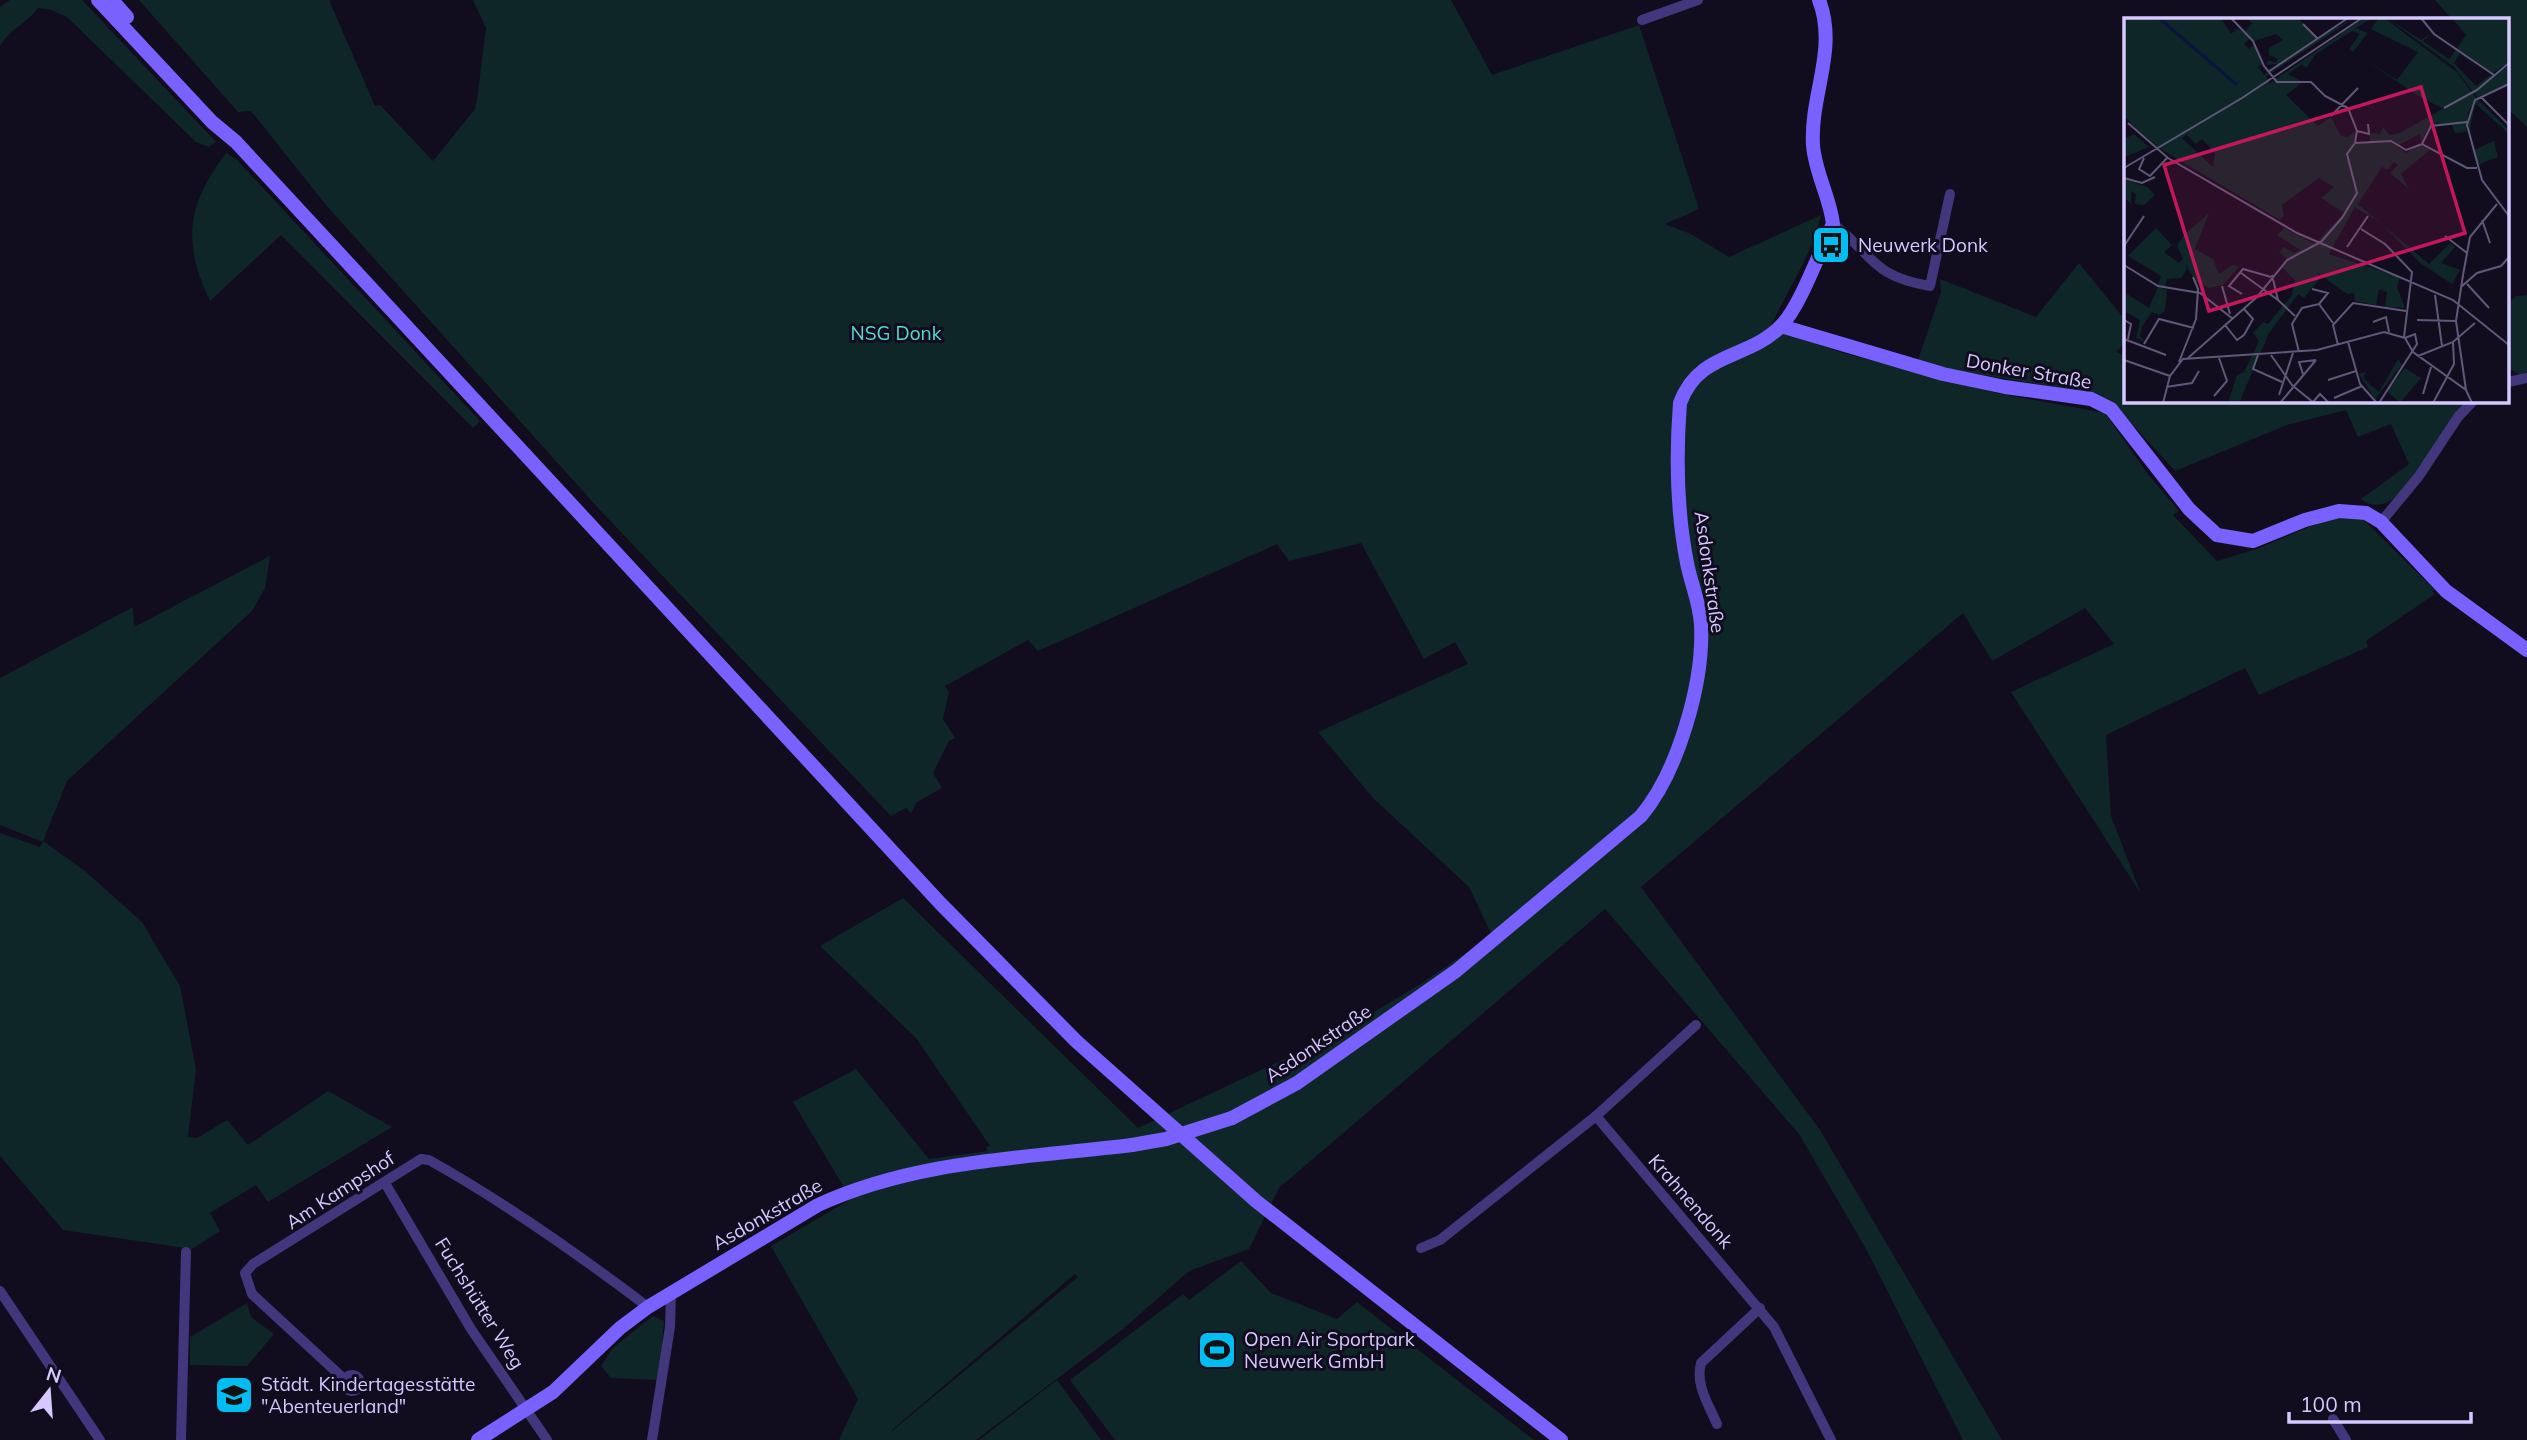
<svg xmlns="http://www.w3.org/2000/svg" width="2527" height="1440" viewBox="0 0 2527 1440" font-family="Mulish,sans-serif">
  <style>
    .green { fill: #0f2628; fill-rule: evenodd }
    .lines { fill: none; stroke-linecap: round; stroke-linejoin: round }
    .street { stroke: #42377d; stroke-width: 10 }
    .secondary { stroke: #7861fe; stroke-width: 14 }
    .secondary-bridge { stroke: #7861fe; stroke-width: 14 }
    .labels { text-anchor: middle; stroke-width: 6; stroke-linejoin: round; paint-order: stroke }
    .poi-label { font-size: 19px; fill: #d6c9ff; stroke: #110c1e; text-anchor: start }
    .park-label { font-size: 19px; fill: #57ddcc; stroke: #110c1e }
    .street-label { font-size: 19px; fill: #d6c9ff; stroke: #110c1e }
    .inset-river { fill: none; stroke: #09153a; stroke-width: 3.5 }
    .inset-road { fill: none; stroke: #605878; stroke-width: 2 }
    .view { fill: #c2185b; fill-opacity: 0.15; stroke: #c2185b; stroke-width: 3.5 }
    .inset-edge { fill: none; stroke: #d6c9ff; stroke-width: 3.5 }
  </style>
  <rect width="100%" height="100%" fill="#110c1e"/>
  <!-- green -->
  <g class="green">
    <path d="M10 0H82L216 142 209 147 196 142 67 17 49 9 38 8C26 24 12 27 0 46V7Z"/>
    <path d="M139 0H329L375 106 380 105 433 161 475 109 477 100 486 28 473 0H1451L1492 75 1639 25 1699 209 1665 224 1691 234 1729 257 1821 215C1812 256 1787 290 1770 328L1843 353 1996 393 2105 413 2147 473 2179 511 2173 515 2217 561 2257 549 2332 517 2363 519 2435 590 2432 591 2435 594 2366 641 2368 647 2259 695 2245 668 2106 735 2111 816 2141 894 2011 692 2114 644 2085 608 1992 661 1963 613 1641 887 1820 1130 2002 1440H1963L1866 1249 1799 1134 1605 909 1279 1188 1249 1249 1189 1271 1123 1329 976 1440H839L858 1399 771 1246 851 1199 793 1102 856 1069 929 1159 988 1151 986 1147 990 1146 916 1038 820 946 903 898 1138 1128 1337 1034 1419 985 1492 935 1469 887 1373 798 1318 732 1468 664 1455 642 1424 659 1361 543 1289 561 1277 544 1038 651 1028 640 945 686 949 693 943 719 955 738 949 741 933 773 942 788 917 802 911 813 906 808 891 816 599 509 326 205 251 111 238 112ZM1075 1274 1078 1277 892 1431V1430Z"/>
    <polygon points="2435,0 2527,0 2527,127 2508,109 2508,19 2452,19"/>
    <path d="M226 153 236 159 480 421 473 428 281 235 210 301C182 242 187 205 226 153Z"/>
    <path d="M2079 263 2126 321V343L2116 352 2126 356V401H2468L2401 492C2389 504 2375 510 2361 499L2409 464 2391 424 2358 437 2346 410 2287 425 2175 471 2112 402 2066 389 1947 369 1918 360 1941 292 1940 279 2036 317Z"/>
    <polygon points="2527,295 2527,376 2522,377 2512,370 2508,371 2508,304 2516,296"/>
    <polygon points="270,556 265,588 252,611 67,781 43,841 85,871 142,922 180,986 196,1069 188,1137 197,1138 227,1120 248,1145 328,1091 392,1127 268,1202 256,1185 210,1213 220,1231 192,1249 63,1230 0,1156 0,833 40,847 43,842 0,825 0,678 133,607 134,627"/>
    <polygon points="1241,1261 1271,1293 1337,1319 1357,1302 1534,1440 1115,1440 1070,1380 1183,1294 1189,1300"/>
    <polygon points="247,1303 251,1317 274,1334 247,1366 190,1365 190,1337"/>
    <polygon points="653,1316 664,1321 659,1380 611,1378 601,1366 614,1347"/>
    <polygon points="1057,1380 1101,1440 979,1440"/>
  </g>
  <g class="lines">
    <!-- street -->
    <g class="street">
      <polyline points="1642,20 1698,0"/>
      <path d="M1833 224C1875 256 1871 276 1930 286L1950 194"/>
      <polyline points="2508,382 2527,378"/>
      <polyline points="2381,522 2419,476 2458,417 2473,401"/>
      <polyline points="1596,1116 1774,1327 1831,1440"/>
      <polyline points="385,1183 471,1329 547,1440"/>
      <polyline points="1421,1248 1440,1240 1596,1116 1696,1025"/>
      <polyline points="0,1291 100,1440"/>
      <circle cx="352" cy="1383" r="8"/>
      <path d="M344 1379 252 1294 245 1273 253 1264 421 1159 429 1160C506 1203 578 1254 648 1307"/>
      <polyline points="2333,1419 2346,1440"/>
      <path d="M1717 1424C1709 1405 1695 1385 1701 1363L1760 1308"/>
      <polyline points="181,1440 186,1252"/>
      <polyline points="652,1440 670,1327 671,1293"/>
    </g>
    <!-- secondary -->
    <g class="secondary">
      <polyline points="98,0 212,122 236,142 940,903 1076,1041 1256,1201 1561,1440"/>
      <polyline points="112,0 127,17"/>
      <polyline points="1781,326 1943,374 2005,387 2091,399 2111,409 2189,509 2217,535 2253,541 2305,520 2339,511 2366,513 2381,522 2446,591 2527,650"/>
      <path d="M1232 1118 1297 1083 1456 971 1641 816C1678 772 1704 682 1701 625 1700 603 1691 584 1687 563 1677 512 1676 454 1680 403 1699 351 1748 360 1781 326 1801 305 1819 252 1833 224 1830 197 1815 173 1813 145 1810 95 1838 49 1819 0"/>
      <path d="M478 1440 553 1392 620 1328 648 1307 818 1205C915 1160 1026 1158 1132 1145"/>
    </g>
    <!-- secondary-bridge -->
    <polyline class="secondary-bridge" points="1132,1145 1166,1139 1232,1118"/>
  </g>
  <!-- icons -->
  <defs>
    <symbol id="bus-square" viewBox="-11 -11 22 22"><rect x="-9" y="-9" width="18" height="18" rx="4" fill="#02bdf2" stroke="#110c1e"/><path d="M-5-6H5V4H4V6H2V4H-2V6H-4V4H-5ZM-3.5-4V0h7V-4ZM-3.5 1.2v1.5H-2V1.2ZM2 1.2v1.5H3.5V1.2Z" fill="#111"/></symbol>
    <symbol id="stadium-square" viewBox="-11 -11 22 22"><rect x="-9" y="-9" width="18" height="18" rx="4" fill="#02bdf2" stroke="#110c1e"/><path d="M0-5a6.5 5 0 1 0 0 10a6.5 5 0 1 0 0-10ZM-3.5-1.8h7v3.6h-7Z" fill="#111"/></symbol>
    <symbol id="school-square" viewBox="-11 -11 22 22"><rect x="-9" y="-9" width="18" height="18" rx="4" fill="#02bdf2" stroke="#110c1e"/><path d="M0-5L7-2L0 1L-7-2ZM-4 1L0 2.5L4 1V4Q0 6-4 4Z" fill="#111"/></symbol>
  </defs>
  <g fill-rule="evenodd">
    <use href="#bus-square" x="1809" y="223" width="44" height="44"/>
    <use href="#stadium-square" x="1195" y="1328" width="44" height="44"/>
    <use href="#school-square" x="212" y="1373" width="44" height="44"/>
  </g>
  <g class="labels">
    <!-- poi labels -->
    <g class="poi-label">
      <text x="1858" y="252">Neuwerk Donk</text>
      <text x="1244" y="1346">Open Air Sportpark<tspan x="1244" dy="22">Neuwerk GmbH</tspan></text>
      <text x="261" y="1391">Städt. Kindertagesstätte<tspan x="261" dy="22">"Abenteuerland"</tspan></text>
    </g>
    <!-- park labels -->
    <g class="park-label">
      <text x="896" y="340">NSG Donk</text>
    </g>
    <!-- street labels -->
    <g class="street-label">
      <text transform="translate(2029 371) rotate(10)" y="7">Donker Straße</text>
      <text transform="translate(1710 572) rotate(82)" y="7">Asdonkstraße</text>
      <text transform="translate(1318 1043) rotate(-34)" y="7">Asdonkstraße</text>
      <text transform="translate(340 1190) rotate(-33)" y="7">Am Kampshof</text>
      <text transform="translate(1691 1201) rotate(49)" y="7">Krahnendonk</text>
      <text transform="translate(767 1214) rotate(-30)" y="7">Asdonkstraße</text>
      <text transform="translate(480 1303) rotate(58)" y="7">Fuchshütter Weg</text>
    </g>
  </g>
  <!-- overview -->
  <g transform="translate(2124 18)">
    <rect width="385" height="385" fill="#110c1e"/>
    <path d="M0 0H97L107 16 114 10 126 20 120 26 125 31 130 27 138 46 134 49 140 57 155 46 142 47 144 42 152 45 154 41 145 37V30L159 22 152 16 130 23 121 14 128 5 123 0H174L193 20 231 0 142 58 146 65 240 0H248L232 10 244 15 229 34 273 62 294 34 247 11 255 0H260L333 54 352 80 344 95 342 114 331 115 328 107 313 105 304 110 297 125 296 116 275 127 267 122 246 124V115L256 116 259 109 266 117 276 115 346 75 318 90 296 79 225 31 236 16 228 13 192 36 182 50 178 46 164 56 179 64 162 77 194 108 207 99 217 118 224 119 232 112 230 125 267 124 282 135 295 126 306 132 277 156 285 171 266 155 274 147 270 144 263 152 258 149 234 186 305 246 326 225 331 229 317 245 336 252 328 266 296 245 258 206 231 189 205 236 276 259 273 269 281 290 261 289 263 274 255 271 252 287 231 283 230 275 223 276 191 253 197 259 180 280 174 276 145 315 115 385H104L113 357 120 354 135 323 129 315 139 304 144 306 168 277 171 262 157 249 164 242 155 234 160 229 170 235 176 232 153 217 160 210 191 226 220 195 197 180 210 169 195 160 158 187 160 198 156 202 38 132 16 114 0 98ZM63 117 72 126 78 121 91 135 89 149 58 120ZM263 0 297 22 308 15 299 23 325 41 332 32 367 58 385 48V66L353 79 330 49ZM336 36 366 57 352 68 330 45ZM328 0H385V44L369 55 333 30 342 17ZM353 81 385 112V116L351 85 346 111 350 132 370 123 374 139 353 147 344 112 345 98 349 86ZM10 116 25 129 0 139V121ZM0 161 23 169 31 177 20 187 11 186 12 176 7 173V186L0 179ZM85 195 71 231 89 241 95 256 108 247 115 249 99 267 85 270 72 264 61 245 63 251 57 260 43 261 41 269 34 267 37 258 4 238 32 210 48 227 40 234 55 245 59 241 53 228 59 218ZM34 269 43 272 41 293 35 297 28 294 18 309 16 318 21 324 12 320 16 302 0 293V274L25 290ZM274 341 278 347 251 381 235 356 242 354 239 360 255 374ZM281 350 297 360 276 385 263 373Z" fill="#0f2628" fill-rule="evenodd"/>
    <path class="inset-river" d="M35 0 113 67"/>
    <path class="inset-road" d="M107 0 129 23 140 48 153 64H187L201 78 224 90 233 113 231 125M297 0 310 16 370 57M179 6 194 21M144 54 224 0M385 66 351 82 343 107 358 162 385 198M357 79 385 107M320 90 353 72 385 45M207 98 234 70M4 105 44 140 173 215 329 282 385 327M233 113 245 116 244 106M231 125 267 123 282 132 298 126 343 150H353M298 126 307 108 343 104M20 140 15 151 26 158 44 139M0 150 118 80 238 0M0 160 18 165 31 159M358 202 366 225M237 211 261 226 288 254 280 319M321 218 343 235M0 228 20 198M223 229 244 198M0 247 34 268 76 275 109 301M117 255 154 282M148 257 154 282 171 298M343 266 365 290M98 268 106 296M337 269 353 255 377 248 385 239M188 271 204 275 195 286M118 276 105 268 119 251 147 259M311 277 318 328M0 302 7 306 4 321M293 302 332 303M249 304 262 299 265 314M101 307 113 322 120 317 129 301 120 291M281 320 289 334 342 372 348 385M0 321 42 337M224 324 236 366 253 385M20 326 35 301 70 310M214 327 209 307 229 285 282 293M175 334 168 306 178 290 195 286 209 305M134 337 129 351 158 364M147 337 168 367 190 385M294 338 329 324 351 305M64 340 133 279 163 242 197 224 218 200 233 175 223 136 231 125M0 342 46 358M55 344 72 301 74 271 69 259M179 356 175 344 192 342M204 362 232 353M42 369 68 365 75 353M342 372 332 303 339 257 346 219 373 186M299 376 307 349M155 377 169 335M90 378 103 363 95 340M210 380 238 368M189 384 196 376 205 385M39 385 46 358 59 341 193 332 260 314 281 320M156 385 192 342M255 385 293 326 291 316 281 320M309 385 330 346 329 324"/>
    <path class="view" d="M297 69 341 215 85 293 40 147Z"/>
    <rect width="385" height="385" class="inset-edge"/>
  </g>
  <!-- north arrow -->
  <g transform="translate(49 1391) rotate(17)" stroke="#110c1e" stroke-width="5" paint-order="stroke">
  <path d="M0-5L12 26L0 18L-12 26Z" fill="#d6c9ff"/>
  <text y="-10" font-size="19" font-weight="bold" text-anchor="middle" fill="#d6c9ff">N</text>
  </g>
  <!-- scale -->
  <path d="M2289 1412v10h182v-10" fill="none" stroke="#d6c9ff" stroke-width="3.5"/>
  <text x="2300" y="1412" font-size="21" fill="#d6c9ff" stroke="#110c1e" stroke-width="5" paint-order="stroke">100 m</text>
</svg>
